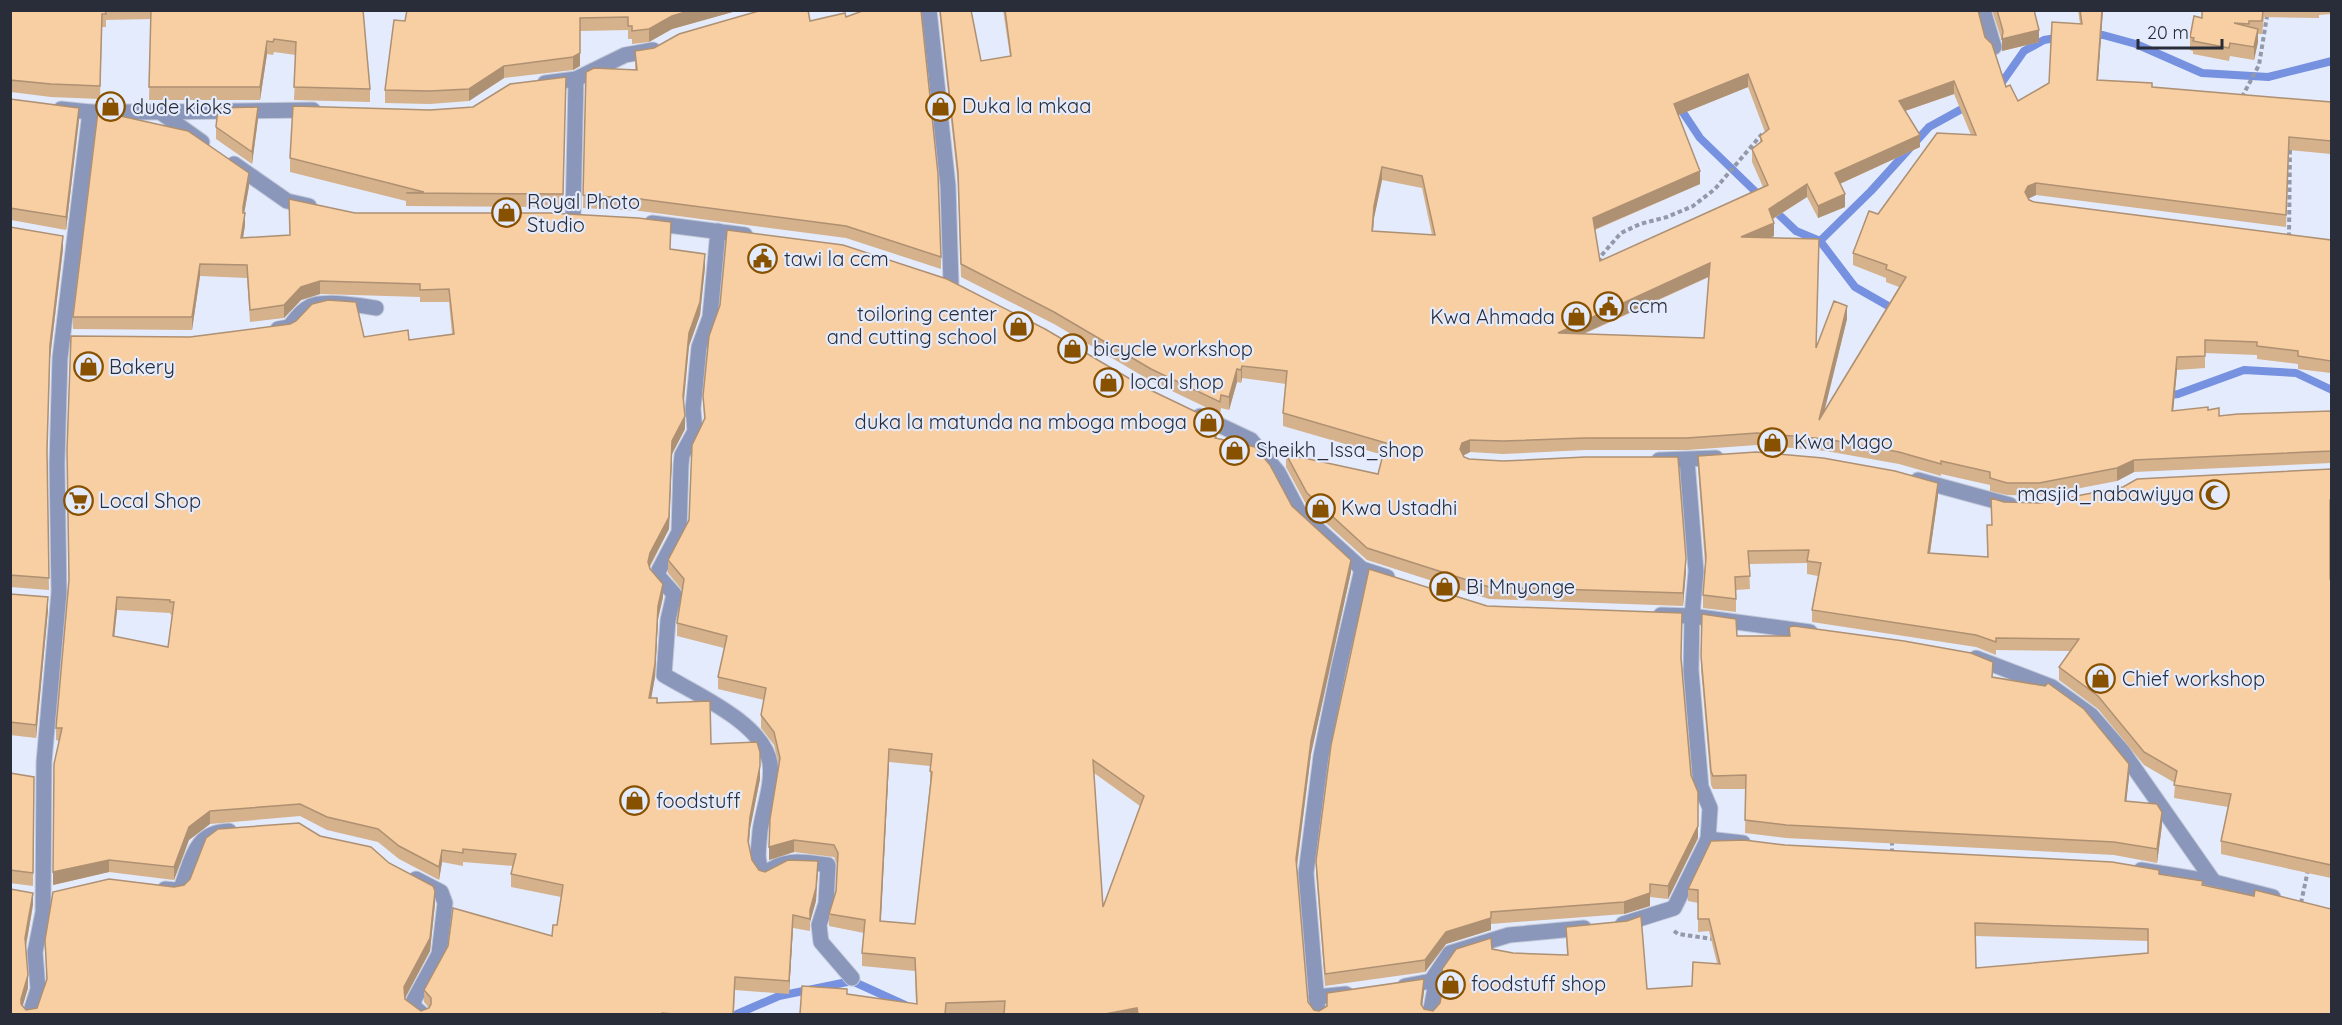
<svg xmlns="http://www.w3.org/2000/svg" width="2342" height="1025" viewBox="0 0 2342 1025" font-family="Quicksand,sans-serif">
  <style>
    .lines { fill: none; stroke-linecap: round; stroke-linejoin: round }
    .stream { stroke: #7791e1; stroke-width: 8 }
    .street-casing { stroke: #c2c9d9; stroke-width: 17 }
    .path { stroke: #9399a7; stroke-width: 4; stroke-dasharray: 4.5 3; stroke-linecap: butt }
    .street { stroke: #8a97bb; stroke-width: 15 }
    .wall { fill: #d5b18c; fill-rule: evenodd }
    .shaded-wall { fill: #ae9072 }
    .building { fill: #f8cea3; stroke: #ae9072; stroke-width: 1.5; fill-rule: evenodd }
    .labels { text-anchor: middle; stroke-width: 4.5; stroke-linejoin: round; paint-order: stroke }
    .poi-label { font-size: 20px; fill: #292d39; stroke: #e4ebfc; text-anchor: start }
  </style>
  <rect width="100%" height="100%" fill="#e4ebfc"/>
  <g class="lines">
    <!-- stream -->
    <g class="stream">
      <polyline points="2092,35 2103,35 2136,44 2202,73 2268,77 2332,61"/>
      <polyline points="1998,88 2024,51 2044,40 2062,37"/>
      <polyline points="1678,105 1700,138 1762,198"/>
      <polyline points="1773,209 1796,231 1820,241 1855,287 1897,311"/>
      <polyline points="1820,241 1871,191 1929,127 1969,105"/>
      <polyline points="2163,396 2178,394 2244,370 2296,373 2332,390"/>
      <polyline points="737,1014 779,996 852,981 905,1005"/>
    </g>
    <defs>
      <g id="street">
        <polyline points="929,10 948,186 951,283"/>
        <polyline points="1983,10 1994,47"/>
        <polyline points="545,83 576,79 625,55 653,50"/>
        <polyline points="61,109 90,112 160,112 202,142"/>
        <polyline points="160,112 313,110"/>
        <polyline points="234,164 287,201 309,206"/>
        <polyline points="573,218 576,79"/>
        <polyline points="652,223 745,235"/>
        <path d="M718 231 710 317 699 347 693 409 695 431 682 455 681 465 679 532 659 570 658 576 674 594 668 620 664 675C697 695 763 723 770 763 773 785 763 809 760 831 759 847 755 861 764 875 783 857 804 862 828 865L826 903 819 925 821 942 852 978"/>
        <path d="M278 329 289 327C296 319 303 308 314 305 329 301 360 305 376 308"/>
        <polyline points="1200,416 1251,440 1278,472 1299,512 1362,569 1387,577"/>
        <polyline points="1659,460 1716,458"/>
        <polyline points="1687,460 1696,571 1692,616 1691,670 1701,787 1710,808 1708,839"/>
        <polyline points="1918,480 2010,505"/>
        <polyline points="1661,615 1692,616 1810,632"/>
        <polyline points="1976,658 2052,687 2091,715 2123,752 2214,882"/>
        <polyline points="2141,870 2214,882 2273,897"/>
        <polyline points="416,879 441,892 445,903 439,954 414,1000 414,1007 422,1014"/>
        <path d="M165 889 175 890 181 888C192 860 194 832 229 831"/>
        <polyline points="1623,924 1674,908 1708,839 1743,843"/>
        <polyline points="1405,986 1431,981 1450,953 1509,935 1584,928"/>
        <polyline points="1316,997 1346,994"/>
        <polyline points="30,1014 38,989 35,952 43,912 44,762 59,592 57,463 60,358 90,112"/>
        <polyline points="1318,1014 1306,873 1321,756 1339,667 1362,569"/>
        <polyline points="1430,1014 1435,988 1431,981"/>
      </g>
    </defs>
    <!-- street casing -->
    <use href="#street" class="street-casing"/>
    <!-- path -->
    <g class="path">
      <polyline points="2242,97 2259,65 2268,10"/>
      <polyline points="2289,237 2290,146"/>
      <polyline points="1599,262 1600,257 1621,233 1640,224 1667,217 1693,206 1715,189 1762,134"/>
      <polyline points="1892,853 1892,839"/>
      <polyline points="2301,903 2308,870"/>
      <polyline points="1674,931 1678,934 1713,939"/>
    </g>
    <!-- street -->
    <use href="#street" class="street"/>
  </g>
  <!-- wall -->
  <g class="wall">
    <polygon points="10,10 363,10 370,89 370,102 294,100 296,55 274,52 273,55 267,54 260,100 149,100 151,19 106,20 106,27 102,27 100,99 51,97 11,92"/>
    <polygon points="740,10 672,29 649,42 632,44 632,39 628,39 628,30 580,31 580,66 573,70 504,78 469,101 430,104 385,103 385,90 405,21"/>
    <path d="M939 10H971L981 61 1010 56 1003 10H1978L1985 37 2006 87 2018 101 2049 83 2080 24 2078 10H2103L2098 80 2152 87 2331 102V154L2289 150 2286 227 2036 195 2028 198 2034 202 2331 240V373L2298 369V364L2257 359V355L2205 353V368L2177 370 2173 411 2208 410 2219 416 2331 411V463L2134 472 2117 481 2039 496 2007 495 1990 491V485L1941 474V476L1899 464 1826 451 1757 445 1687 450H1585L1503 454 1470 452 1463 456 1464 457 1686 571 1683 606 1489 599 1367 560 1307 506 1286 467V454L1378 474 1383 455 1283 426V413L1286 384 1242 378 1241 383 1237 382 1229 410 1221 408 1220 414 1151 381 1054 324 961 277 958 185ZM1748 87 1765 132 1760 136V144L1752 149V162L1763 187 1600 261 1595 230 1700 184 1678 115ZM1954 94 1971 135 1878 214 1853 253V265L1886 278V282L1899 287 1824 411 1847 319 1816 347 1770 238 1774 236 1773 219 1807 197 1818 218 1845 207 1840 184 1920 147 1905 111ZM1382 180 1422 188 1432 235 1373 231 1374 218ZM1709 277 1704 338 1584 334Z"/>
    <polygon points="1992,10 2034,10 2039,42 2002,51 2002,41"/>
    <polygon points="2202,10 2331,10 2331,14 2319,15 2319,18 2264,17 2262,34 2258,34 2258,42 2254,60 2230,56 2229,61 2193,54 2193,51 2190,50 2190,37 2202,18"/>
    <polygon points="846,17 941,257 941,269 846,238 640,211 583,208 586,72 635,70 635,51 810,21"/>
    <polygon points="566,77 563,207 406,206 406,201 290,172 290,158 430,110 473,107"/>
    <polygon points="10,99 79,120 66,230 11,220"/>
    <polygon points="258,119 252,164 216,139 216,127"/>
    <path d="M249 186 244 213 245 225 243 238 289 235 355 213 671 249 705 267 700 315 689 346 684 402 685 429 672 454 669 529 650 567 663 597 658 619 655 677 651 698 711 744 760 779 750 829 749 845 752 860 759 870 765 872 818 873 816 901 810 922V931L793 928 789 994 735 990 734 1014H10L33 905 26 947 28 988 22 1006 26 1010 37 1008 47 981 45 940 174 887 435 904 430 951 405 998 421 1011 429 1008 424 1002V990L552 936 557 925 561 897 511 887V874L513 866 463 862V866L442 862 439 880 399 859 378 842 327 830 300 816 210 824 189 840 174 880 109 872 53 885 59 741 56 740V728L190 337H364L409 340 452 334 449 302H420V297L320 294 301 300 284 318 250 322 247 278 200 276 192 330 73 329V317ZM117 610 170 613V614L172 615 168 647 114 636Z"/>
    <polygon points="10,227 63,249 50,358 47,458 49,590 10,587"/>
    <path d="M703 396 1217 435V439L1292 506 1351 572 1311 754 1297 867 1308 1002 1314 1010 1319 1011 1424 992 1422 1006 1424 1009 1433 1011 1440 1003 1443 984 1442 969 1492 949 1513 953 1567 955 1566 927 1647 989 1692 986 1717 963 1709 931 1698 932V903L1688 901V889L1785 845 2159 874 2254 896 2330 909 2331 1014H800L847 994 916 1004 915 971 862 966V953L864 933 829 926V914L836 891 837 864 834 857 794 852 769 860 779 765 774 745 761 728V715L764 700 718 689V677L724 648 677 636V623L682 590 668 573V560L689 520 704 420ZM889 762 930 766V784L915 924 881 921ZM1094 773 1140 806 1103 907ZM1975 936 2148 941V953L1976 968Z"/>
    <polygon points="1698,456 1938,496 1930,553 1987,557 1991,525 2004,502 2040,503 2331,469 2331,513 2330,513 2330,579 2331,579 2331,878 2221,854 2221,841 2228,807 2174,798 2175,783 2144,765 2098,709 2059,680 2059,667 2070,651 1996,650 1996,655 1976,647 1812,622 1812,610 1818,576 1807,574 1807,563 1749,564 1750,589 1736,590 1736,612 1703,608 1703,595 1705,564 1698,469"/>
    <polygon points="10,594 48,610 36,738 10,735"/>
    <polygon points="1487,606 1681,660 1698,838 1668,899 1650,897 1650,906 1624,914 1491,924 1491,930 1446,944 1425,972 1325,986 1316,873 1316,861"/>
    <polygon points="1702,614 1737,636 1993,678 2129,777 2126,801 2162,825 2157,863 2114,855 1786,838 1745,833 1746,789 1713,789 1711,785 1701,670"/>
    <polygon points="10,773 34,777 33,886 10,883"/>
  </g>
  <!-- shaded-wall -->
  <g class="shaded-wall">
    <polygon points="692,10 740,10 672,29 649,42 649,29 672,16"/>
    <polygon points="2102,10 2103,10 2097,93 2097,80"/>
    <polygon points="2258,29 2258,42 2254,60 2254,47"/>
    <polygon points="2039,30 2039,42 2002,51 2002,39"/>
    <polygon points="267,41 267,54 260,100 260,87"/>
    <polygon points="580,53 580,66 573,70 573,57"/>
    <polygon points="504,66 504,78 469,101 469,89"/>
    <polygon points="1748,74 1748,87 1674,117 1674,104"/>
    <polygon points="1954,81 1954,94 1899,113 1899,101"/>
    <polygon points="258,107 258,119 252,164 252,152"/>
    <polygon points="79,108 79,120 66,230 66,217"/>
    <polygon points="1920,135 1920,147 1835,186 1835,173"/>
    <polygon points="1382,167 1382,180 1374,218 1372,244 1374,206"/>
    <polygon points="1700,171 1700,184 1593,230 1593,218"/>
    <polygon points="249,173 249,186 243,220 243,207"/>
    <polygon points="2036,183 2036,195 2028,199 2025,192 2028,186"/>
    <polygon points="1807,184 1807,197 1769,221 1769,209"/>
    <polygon points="1845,194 1845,207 1818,218 1818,206"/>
    <polygon points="245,213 245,225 241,251 241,238"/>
    <polygon points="1774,223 1774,236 1741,249 1741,237"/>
    <polygon points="63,236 63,249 50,358 50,345"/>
    <polygon points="705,254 705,267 700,315 689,346 683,408 683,396 689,333"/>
    <polygon points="1710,263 1710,276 1558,345 1558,333"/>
    <polygon points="200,264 200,276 192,330 192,317"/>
    <polygon points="320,281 320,294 301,300 284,318 284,305 301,287"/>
    <polygon points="1847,306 1847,319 1819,433 1819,420"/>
    <polygon points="2177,357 2177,370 2172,424 2172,411"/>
    <polygon points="1242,366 1242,378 1241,383 1241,370"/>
    <polygon points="1237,369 1237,382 1229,410 1229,397"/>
    <polygon points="685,416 685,429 672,454 669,529 650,565 648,574 648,562 672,441"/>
    <polygon points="1470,440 1470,452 1462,456 1460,449 1462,443"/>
    <polygon points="2134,460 2134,472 2117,481 2117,468"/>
    <polygon points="1938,483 1938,496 1928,566 1928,553"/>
    <polygon points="1686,558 1686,571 1683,606 1683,593"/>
    <polygon points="1351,560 1351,572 1311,754 1296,872 1296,859 1311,741"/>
    <polygon points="663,584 663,597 658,619 655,677 649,711 649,698 658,606"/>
    <polygon points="48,597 48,610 36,738 36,725"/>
    <polygon points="117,597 117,610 113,649 113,636"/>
    <polygon points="889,749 889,762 880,934 880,921"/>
    <polygon points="2129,764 2129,777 2125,814 2125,801"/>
    <polygon points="760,766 760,779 750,829 748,853 750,817"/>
    <polygon points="1698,792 1698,838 1668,899 1668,886"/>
    <polygon points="210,811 210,824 189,840 174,880 174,867 189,827"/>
    <polygon points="2162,812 2162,825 2157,863 2157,849"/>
    <polygon points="794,840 794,852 769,860 769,847"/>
    <polygon points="442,850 442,862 439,880 439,867"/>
    <polygon points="109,860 109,872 53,885 53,872"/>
    <polygon points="818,861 816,901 810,922 810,910"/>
    <polygon points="435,891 435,904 430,951 404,1000 404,987"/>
    <polygon points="33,893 33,905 25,950 25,938"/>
    <polygon points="1650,893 1650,906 1624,914 1624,902"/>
    <polygon points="793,915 793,928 789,994 789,981"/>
    <polygon points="1491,918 1491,930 1446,944 1425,972 1425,960 1446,932"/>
    <polygon points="28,975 28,988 21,1012 21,999"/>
    <polygon points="1424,979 1424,992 1421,1014 1421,1004"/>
    <polygon points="1137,1008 1137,1014 1105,1014"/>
  </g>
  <!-- building -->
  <g class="building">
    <polygon points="10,10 105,10 106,14 102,14 100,86 51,84 10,80"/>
    <polygon points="151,10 363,10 370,89 294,87 296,42 274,39 273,42 267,41 260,87 149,87"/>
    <polygon points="407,10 692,10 672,16 649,29 632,31 632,26 628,26 628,17 580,18 580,53 573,57 504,66 469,89 430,91 385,90 394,20 405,21"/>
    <polygon points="762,10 808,10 810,21 845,13 846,17 865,10 921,10 938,174 941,257 846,226 640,199 583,195 586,72 594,68 637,70 635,51 654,48 679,34"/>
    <path d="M940 10H971L981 61 1011 56 1005 10H1978L1985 37 1992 44 2006 87 2010 85 2018 101 2049 83 2052 22 2082 24 2080 10H2102L2097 80 2152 83V87L2331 102V141L2289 137 2286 215 2036 183 2028 186 2025 192 2029 200 2034 202 2331 240V361L2298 356V351L2257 346V342L2205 340V356L2177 357 2172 411 2208 407V410L2219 408V416L2238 414 2331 411V451L2134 460 2117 468 2039 483H2007L1990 478V472L1941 461V464L1899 452 1826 439 1757 433 1687 438H1585L1503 441 1470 440 1462 443 1460 449 1464 457 1469 459 1503 461 1585 457H1678L1686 558 1683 593 1489 587 1367 548 1307 493 1286 454 1378 474 1386 443 1283 413 1287 371 1242 366 1241 370 1237 369 1229 397 1221 395 1220 402 1151 369 1054 312 961 264 958 172ZM1748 74 1769 129 1760 136 1762 141 1752 149 1768 185 1600 261 1593 218 1700 171 1674 104ZM1954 81 1976 135 1937 133 1878 214 1869 211 1853 253 1887 265 1886 269 1906 277 1819 420 1847 306 1834 301 1816 348 1819 239 1741 237 1774 223 1769 209 1807 184 1818 206 1845 194 1835 173 1920 135 1899 101ZM1382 167 1422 176 1435 235 1372 231 1374 206ZM1710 263 1704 338 1558 333Z"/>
    <polygon points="1997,10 2034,10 2039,30 2002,39 2003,31"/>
    <polygon points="2202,10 2263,10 2262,21 2249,21 2249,24 2234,23 2258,29 2254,47 2230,43 2229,48 2193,41 2194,38 2190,37 2194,16 2202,18"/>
    <polygon points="566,77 563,194 406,193 424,192 290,158 293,106 430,110 473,107 510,84"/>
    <polygon points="10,99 79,108 66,217 10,208"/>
    <polygon points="258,107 252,152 216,127 218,108"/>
    <path d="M98 111 188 131 249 173 243 207V213H245L241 238 290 235 289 199 355 213H551L638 218 671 222 670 249 705 254 700 302 689 333 683 396 685 416 672 441 669 517 650 553 648 562 650 569 663 584 658 606 655 664 649 698H657V703L710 701 711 744 757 742 760 752V766L750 817 748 841 752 860 759 870 765 872 788 860 818 861 816 888 810 910V919L793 915 789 981 735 977 733 1014H675L662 1013V1014H10V889L33 893 25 938 28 975 21 999V1004L26 1010 37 1008 47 979 45 940 53 892 109 879 174 887 184 885 190 879 206 838 218 829 299 823 320 836 371 847 389 863 433 886 435 891 430 938 404 987 405 999 421 1011 429 1008 431 1004V998L424 990 448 946 453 908 552 936 553 925H557L563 885 511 874 516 854 463 849V853L442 850 439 867 399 846 378 829 327 817 300 804 210 811 189 827 174 867 109 860 53 872 54 764 62 728H56L69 580 67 450 71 336 190 337 290 324 296 321 312 304 328 300 356 302 364 337 408 330 409 340 454 334 449 289 420 290V284L320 281 301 287 284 305 250 310 247 265 200 264 192 317H73ZM117 597 170 600V602H174L168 647 113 636Z"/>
    <polygon points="10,227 63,236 50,345 47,450 49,578 10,575"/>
    <path d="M727 230 843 245 947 279 1045 329 1142 386 1217 422 1215 438 1255 447 1270 465 1292 506 1351 560 1311 741 1296 859 1308 1002 1314 1010 1319 1011 1327 1006V993L1424 979 1421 1004 1424 1009 1433 1011 1440 1003 1445 977 1442 969 1456 949 1491 938 1492 949 1513 953 1566 955H1568L1566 927 1627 921 1641 916 1647 989 1692 986 1693 962 1720 964 1709 919H1698V890L1688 889 1711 841 1744 840 1785 845 2112 862 2159 870V874L2203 881 2202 885 2254 896 2255 890 2331 909V1014H1138L1137 1008 1105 1014H1004L1005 1001 946 1003 945 1014H800L802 986 847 989V994L917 1004 915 958 862 953 865 920 829 914 836 891 838 853 834 845 794 840 769 847 770 819 780 758 774 732 761 715 766 688 718 677 727 636 677 623 684 579 668 560 689 520 692 445 705 418 703 396 709 336 720 305ZM889 749 932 754 930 771 932 772 915 924 880 921ZM1093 760 1144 796 1103 907ZM1975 923 2148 929V953L1976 968Z"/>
    <polygon points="1756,452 1823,458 1895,471 1938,483 1928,553 1988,557 1987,525 1992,525 1991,498 2004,502 2040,503 2123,487 2137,479 2331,469 2331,500 2330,500 2330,579 2331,579 2331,865 2221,841 2231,794 2174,785 2177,771 2144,752 2098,696 2059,667 2079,639 1996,638 1996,642 1976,635 1812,610 1821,563 1807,561 1809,550 1748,551 1750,576 1735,577 1736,599 1703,595 1706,557 1698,456"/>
    <polygon points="1369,569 1487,606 1682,613 1681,658 1691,775 1698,792 1698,826 1668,886 1650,884 1650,893 1624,902 1491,912 1491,918 1446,932 1425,960 1325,974 1316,861 1331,745"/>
    <polygon points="10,594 48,597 36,725 10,722"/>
    <polygon points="1702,614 1736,619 1737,636 1790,636 1789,627 1794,626 1904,641 1971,653 1993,662 1992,677 2045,686 2048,683 2084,709 2129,764 2125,801 2157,804 2162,812 2157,849 2114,842 1786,825 1745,820 1746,775 1713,776 1711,771 1701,656"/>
    <polygon points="10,773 34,777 33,873 10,870"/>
  </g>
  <!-- icons -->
  <defs>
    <symbol id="shop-ring" viewBox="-11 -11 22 22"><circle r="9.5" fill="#e4ebfc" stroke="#875100" stroke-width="1.5"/><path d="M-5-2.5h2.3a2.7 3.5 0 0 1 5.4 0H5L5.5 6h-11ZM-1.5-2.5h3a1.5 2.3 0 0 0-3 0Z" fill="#875100"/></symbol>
    <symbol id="civic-ring" viewBox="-11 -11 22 22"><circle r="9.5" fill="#e4ebfc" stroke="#875100" stroke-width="1.5"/><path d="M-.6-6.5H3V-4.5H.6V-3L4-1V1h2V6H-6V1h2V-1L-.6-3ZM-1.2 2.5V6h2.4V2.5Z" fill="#875100"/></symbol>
    <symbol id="mosque-ring" viewBox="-11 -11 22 22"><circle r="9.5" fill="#e4ebfc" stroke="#875100" stroke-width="1.5"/><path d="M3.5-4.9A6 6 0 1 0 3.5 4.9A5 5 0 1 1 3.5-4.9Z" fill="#875100"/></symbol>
    <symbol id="supermarket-ring" viewBox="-11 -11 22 22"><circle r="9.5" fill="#e4ebfc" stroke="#875100" stroke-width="1.5"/><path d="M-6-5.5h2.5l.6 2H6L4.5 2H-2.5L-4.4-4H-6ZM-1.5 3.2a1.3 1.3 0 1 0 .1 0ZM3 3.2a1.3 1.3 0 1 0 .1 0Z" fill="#875100"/></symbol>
  </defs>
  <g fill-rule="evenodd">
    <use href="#shop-ring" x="924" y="90" width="33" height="33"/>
    <use href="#shop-ring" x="94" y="90" width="33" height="33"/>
    <use href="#shop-ring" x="490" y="196" width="33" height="33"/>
    <use href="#civic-ring" x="746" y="242" width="33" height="33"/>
    <use href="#civic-ring" x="1592" y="290" width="33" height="33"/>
    <use href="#shop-ring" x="1560" y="300" width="33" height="33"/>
    <use href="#shop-ring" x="1002" y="310" width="33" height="33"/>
    <use href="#shop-ring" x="1056" y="332" width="33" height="33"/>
    <use href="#shop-ring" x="72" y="350" width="33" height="33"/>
    <use href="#shop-ring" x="1092" y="366" width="33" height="33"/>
    <use href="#shop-ring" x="1192" y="406" width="33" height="33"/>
    <use href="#shop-ring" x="1756" y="426" width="33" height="33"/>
    <use href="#shop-ring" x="1218" y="434" width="33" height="33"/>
    <use href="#mosque-ring" x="2198" y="478" width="33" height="33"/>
    <use href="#supermarket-ring" x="62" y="484" width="33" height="33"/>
    <use href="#shop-ring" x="1304" y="492" width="33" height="33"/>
    <use href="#shop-ring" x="1428" y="570" width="33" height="33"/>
    <use href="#shop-ring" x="2084" y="662" width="33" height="33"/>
    <use href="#shop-ring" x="618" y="784" width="33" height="33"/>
    <use href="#shop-ring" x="1434" y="968" width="33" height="33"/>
  </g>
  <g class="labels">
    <!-- poi labels -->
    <g class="poi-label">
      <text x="962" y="113">Duka la mkaa</text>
      <text x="132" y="114">dude kioks</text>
      <text x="527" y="209">Royal Photo<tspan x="527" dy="23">Studio</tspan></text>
      <text x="784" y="266">tawi la ccm</text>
      <text x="1629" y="313">ccm</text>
      <text x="997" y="321" text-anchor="end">toiloring center<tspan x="997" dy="23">and cutting school</tspan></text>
      <text x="1555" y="324" text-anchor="end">Kwa Ahmada</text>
      <text x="1093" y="356">bicycle workshop</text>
      <text x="109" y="374">Bakery</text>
      <text x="1130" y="389">local shop</text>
      <text x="1187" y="429" text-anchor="end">duka la matunda na mboga mboga</text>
      <text x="1794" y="449">Kwa Mago</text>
      <text x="1256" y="457">Sheikh_Issa_shop</text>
      <text x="2194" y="501" text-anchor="end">masjid_nabawiyya</text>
      <text x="99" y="508">Local Shop</text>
      <text x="1341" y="515">Kwa Ustadhi</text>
      <text x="1466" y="594">Bi Mnyonge</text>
      <text x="2122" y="686">Chief workshop</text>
      <text x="656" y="808">foodstuff</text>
      <text x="1471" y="991">foodstuff shop</text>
    </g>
  </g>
  <!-- border -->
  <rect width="2342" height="1025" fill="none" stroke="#292d39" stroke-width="24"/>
  <!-- scale -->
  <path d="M2138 39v9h84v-9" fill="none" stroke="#292d39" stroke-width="3"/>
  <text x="2147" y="39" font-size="18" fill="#292d39" stroke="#e4ebfc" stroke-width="4.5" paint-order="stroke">20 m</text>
</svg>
